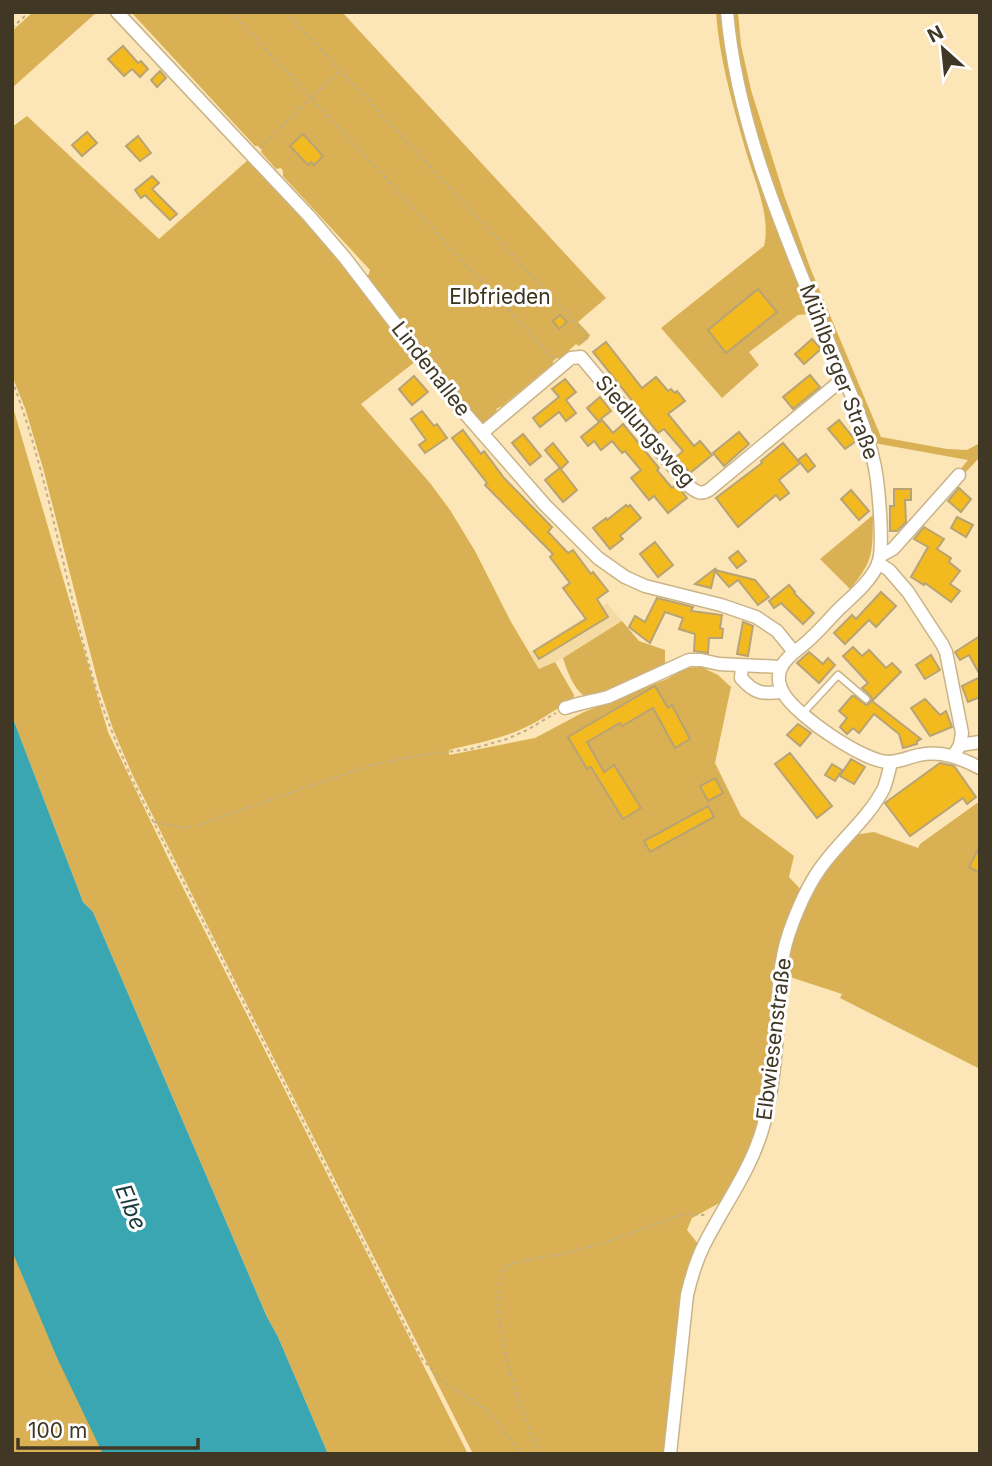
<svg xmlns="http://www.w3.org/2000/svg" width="992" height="1466" viewBox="0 0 992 1466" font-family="Inter,sans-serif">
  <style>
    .built { fill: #f4daa3 }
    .green { fill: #d9b053 }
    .water { fill: #3aa6b1 }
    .building { fill: #f3ba1f; stroke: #b8a375; stroke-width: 2 }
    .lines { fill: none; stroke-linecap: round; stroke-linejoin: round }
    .lane-casing { stroke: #cab486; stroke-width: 9 }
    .street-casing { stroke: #cab486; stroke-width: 15 }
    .path { stroke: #c0ae88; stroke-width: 2; stroke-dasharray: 3.5 3.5; stroke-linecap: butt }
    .lane { stroke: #fff; stroke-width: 6 }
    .street { stroke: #fff; stroke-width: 12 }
    .labels { text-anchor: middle; stroke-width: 6; stroke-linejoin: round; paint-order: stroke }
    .park-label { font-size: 21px; fill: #3c311b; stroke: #fff }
    .street-label { font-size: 21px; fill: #403724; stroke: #fff }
    .water-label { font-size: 23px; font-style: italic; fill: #1a3a3e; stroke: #fff }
  </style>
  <rect width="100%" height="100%" fill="#fce5b6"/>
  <!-- built -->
  <polygon class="built" points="607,603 622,621 563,658 540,670 530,652"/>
  <!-- green -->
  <g class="green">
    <polygon points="33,12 97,12 12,88 12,31"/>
    <polygon points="131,12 342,12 606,298 578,322 590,335 588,339 579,346 576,344 560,359 557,358 553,361 553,364 502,406 496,409 499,413 485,424 481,423 365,277 369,274 370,270 283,176 283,171 281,168 276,169 261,152 262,150 258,146 255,146"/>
    <path d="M716 12H721L724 43 727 58 810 309 807 314 798 315 749 352 759 365 722 398 661 328 764 246C772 214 751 173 743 141 731 98 719 56 716 12Z"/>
    <polygon points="732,12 738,12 741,45 751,90 784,195 811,270 881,437 947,449 967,450 980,443 980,457 963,475 959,471 968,460 874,443 776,196 754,123 741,69"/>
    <path d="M27 116 159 239 248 160C286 201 325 243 361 286 380 310 397 337 416 361L361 404 430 483 450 510 475 551 511 622 539 669 555 662 574 695 573 701C555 708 541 721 524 728 501 739 474 744 449 750V755L535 738 584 712 667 679 686 668 702 667 718 675 731 687 715 763 741 816 794 856 789 877 804 893 787 930 772 1068 752 1152 723 1201 692 1218 687 1230 699 1245 688 1268 684 1293 667 1454H473L254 1019 133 776 113 729 99 687 43 468 25 408 12 376V127Z"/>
    <polygon points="12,404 108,732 170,862 468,1454 328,1454 278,1337 267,1317 93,912 83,902 12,716"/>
    <path d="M873 515C872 552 875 559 850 589L820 559Z"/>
    <path d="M622 621 639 641 665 650V666C648 674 604 700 586 696 575 693 566 668 563 658Z"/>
    <path d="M980 801V1069L840 998 842 994 787 976C793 916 815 880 854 835L874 832 918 848 920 844Z"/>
    <polygon points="12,1239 108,1454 12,1454"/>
  </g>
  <!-- water -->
  <polygon class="water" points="12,716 83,902 93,912 267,1317 278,1337 328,1454 103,1454 58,1360 12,1251"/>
  <!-- building -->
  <g class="building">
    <polygon points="123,46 138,63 141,61 148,69 140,77 132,69 124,76 108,59"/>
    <polygon points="160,71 166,78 157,87 151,80"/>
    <polygon points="87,132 97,143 82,156 72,145"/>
    <polygon points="303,134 323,156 314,165 311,162 308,165 290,146"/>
    <polygon points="138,136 151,153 140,161 126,146"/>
    <polygon points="152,176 159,183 152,189 177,214 170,220 145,195 141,198 135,190"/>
    <polygon points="758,289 777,312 726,353 708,330"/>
    <polygon points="560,315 567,322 559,329 553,321"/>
    <polygon points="812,339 821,349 804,364 795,354"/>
    <polygon points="606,342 642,388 656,377 668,391 671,389 675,393 677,391 685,401 668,414 694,446 700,441 712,455 690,473 676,457 683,451 664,429 658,433 593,352"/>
    <polygon points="810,375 820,387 793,409 783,397"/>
    <polygon points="414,376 428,392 412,405 399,389"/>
    <polygon points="565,379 576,392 566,400 576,413 566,421 559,412 540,427 533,418 559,397 552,389"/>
    <polygon points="600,397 611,411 598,421 587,408"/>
    <polygon points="422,411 434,426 437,424 447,438 425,453 419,445 426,440 411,419"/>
    <polygon points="602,420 613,433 623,424 659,468 657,470 672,488 676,484 687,498 668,513 654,496 649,500 631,478 641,470 625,451 622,453 612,441 601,450 594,441 588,446 581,437"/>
    <polygon points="839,420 856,441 845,449 828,429"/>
    <polygon points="463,430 481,454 484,451 504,478 552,527 548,532 568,553 573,550 591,574 593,572 608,591 597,599 608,617 539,659 534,651 586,619 563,588 570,583 550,557 553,554 485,485 487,483 452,438"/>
    <polygon points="739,432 749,444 724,466 713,453"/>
    <polygon points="523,434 541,456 530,465 512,443"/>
    <polygon points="553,443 568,462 561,469 545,450"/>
    <polygon points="783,443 800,463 779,480 789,493 780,500 776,495 738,527 716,498 762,463 761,461"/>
    <polygon points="806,454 815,466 808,472 798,460"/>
    <polygon points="560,468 577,490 563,502 545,480"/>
    <polygon points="959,488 971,499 961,512 948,501"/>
    <polygon points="894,489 911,489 911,500 905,500 906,522 897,531 890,531 890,506 894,506"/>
    <polygon points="851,490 869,511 859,520 841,499"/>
    <polygon points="626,505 628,507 630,505 641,518 620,536 623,539 610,549 593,528 606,518 607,520"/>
    <polygon points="957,517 973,525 966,537 951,528"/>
    <polygon points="924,527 944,539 937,549 951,558 949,562 960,571 950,584 960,591 951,602 925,583 924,585 911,577 928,547 914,539"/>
    <polygon points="655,542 673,565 658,577 640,554"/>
    <polygon points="738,551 746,561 737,568 729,558"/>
    <polygon points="716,568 715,570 755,580 769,597 758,605 738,580 729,587 715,571 711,588 695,584"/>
    <polygon points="789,585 795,592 794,593 814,613 803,624 781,603 774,608 769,601"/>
    <polygon points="881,592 896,606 876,627 869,620 845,644 834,633 852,615 856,619"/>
    <polygon points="657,598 693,607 691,611 722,615 720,628 723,629 722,638 709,638 708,653 694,651 695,634 679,629 683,618 665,612 650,643 629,627 635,616 645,622"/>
    <polygon points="743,622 753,626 748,656 737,654"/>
    <polygon points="980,636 980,675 969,655 960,660 955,652"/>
    <polygon points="853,647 862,656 869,650 886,668 892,663 901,672 872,701 921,739 917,741 917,744 903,748 899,734 874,714 859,733 853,728 847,734 840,727 847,718 839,711 852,696 854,696 866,705 870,703 872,699 870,695 862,688 868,683 843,656"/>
    <polygon points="809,652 823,664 828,658 835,665 819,683 797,663"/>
    <polygon points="931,655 940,670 925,679 916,665"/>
    <polygon points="980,677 980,697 968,702 962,686"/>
    <polygon points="655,686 668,708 672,705 690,739 675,748 653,708 622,726 620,723 587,742 604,772 614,765 641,808 623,819 591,767 587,769 568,737"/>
    <polygon points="925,699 940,715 946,711 952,727 930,736 911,708"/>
    <polygon points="798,724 811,733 800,746 787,735"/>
    <polygon points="790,753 832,806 817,818 775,764"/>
    <polygon points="851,759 865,767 854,784 840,776"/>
    <polygon points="940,763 954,766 976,797 967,804 963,798 910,836 885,803"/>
    <polygon points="832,764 842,770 835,781 825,775"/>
    <polygon points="715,778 723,793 708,801 700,786"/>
    <polygon points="708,806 714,817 650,852 644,841"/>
    <polygon points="980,846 980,873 969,867"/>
  </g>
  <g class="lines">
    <defs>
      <polyline id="lane" points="803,713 838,675 866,699"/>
      <g id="street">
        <polyline points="117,12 309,216 345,258 456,403 545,505 598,558 625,577 645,586 721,605 756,617 777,631 794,652"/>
        <path d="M727 12C737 127 785 235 828 340 846 385 871 432 877 480 879 497 884 550 878 564 870 582 854 595 840 608 830 618 821 629 810 639 801 648 786 656 781 668 777 676 779 687 784 694 797 716 863 761 888 762 899 762 909 757 919 755 941 750 961 758 980 768"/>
        <path d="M482 433 571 358 581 357 689 486C696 492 701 495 709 490L838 383 844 381"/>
        <polyline points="880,556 893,549 959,475"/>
        <polyline points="878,563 889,570 908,592 942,644 946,652 962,733 960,745 954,755"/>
        <path d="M742 666 741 678C755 694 762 694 782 692"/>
        <path d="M565 708C579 703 593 701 608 697L689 660H701L719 664 781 667"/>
        <polyline points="960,745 980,742"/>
        <path d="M670 1454 687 1295C691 1278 696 1261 704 1245 724 1205 751 1170 763 1127 772 1096 775 1064 777 1033 778 999 778 966 789 933 797 910 809 882 825 862 843 838 870 816 884 788 887 780 889 771 891 762"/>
      </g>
    </defs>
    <!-- lane casing -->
    <use href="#lane" class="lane-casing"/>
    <!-- street casing -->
    <use href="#street" class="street-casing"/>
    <!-- path -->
    <g class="path">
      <polyline points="231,12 553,358"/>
      <polyline points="286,12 586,334 585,340 580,343"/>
      <polyline points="12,28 29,12"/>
      <polyline points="260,148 339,71"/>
      <path d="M12 380C50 480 65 587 96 688 106 719 119 748 131 777L422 1359 442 1381 489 1412 522 1454"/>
      <polyline points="154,822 185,828 198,825 368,766 414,756 471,749 507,739 527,730 556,713"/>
      <path d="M541 1454C521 1416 482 1305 506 1266L512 1263 562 1254 603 1243 684 1214 707 1215"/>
    </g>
    <!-- lane -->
    <use href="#lane" class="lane"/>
    <!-- street -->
    <use href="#street" class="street"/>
  </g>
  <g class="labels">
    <!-- park labels -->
    <g class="park-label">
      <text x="500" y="304">Elbfrieden</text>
    </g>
    <!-- street labels -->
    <g class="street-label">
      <text transform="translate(431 369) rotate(52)" y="7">Lindenallee</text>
      <text transform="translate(839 372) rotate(69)" y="7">Mühlberger Straße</text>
      <text transform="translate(645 431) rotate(49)" y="7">Siedlungsweg</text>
      <text transform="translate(774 1039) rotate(-83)" y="7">Elbwiesenstraße</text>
    </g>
    <!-- water labels -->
    <g class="water-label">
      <text transform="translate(131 1207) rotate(68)" y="8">Elbe</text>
    </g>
  </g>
  <!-- border -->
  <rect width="992" height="1466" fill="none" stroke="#403724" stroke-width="28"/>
  <!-- north arrow -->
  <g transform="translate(943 49) rotate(333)" stroke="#ffffff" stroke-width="5" paint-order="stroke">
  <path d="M0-5L12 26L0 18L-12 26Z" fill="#403724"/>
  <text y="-10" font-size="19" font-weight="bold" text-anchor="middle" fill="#403724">N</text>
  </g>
  <!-- scale -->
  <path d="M18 1438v10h180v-10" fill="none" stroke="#403724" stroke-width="3.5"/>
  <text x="28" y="1438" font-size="21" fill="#403724" stroke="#ffffff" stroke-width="5" paint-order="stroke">100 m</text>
</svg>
